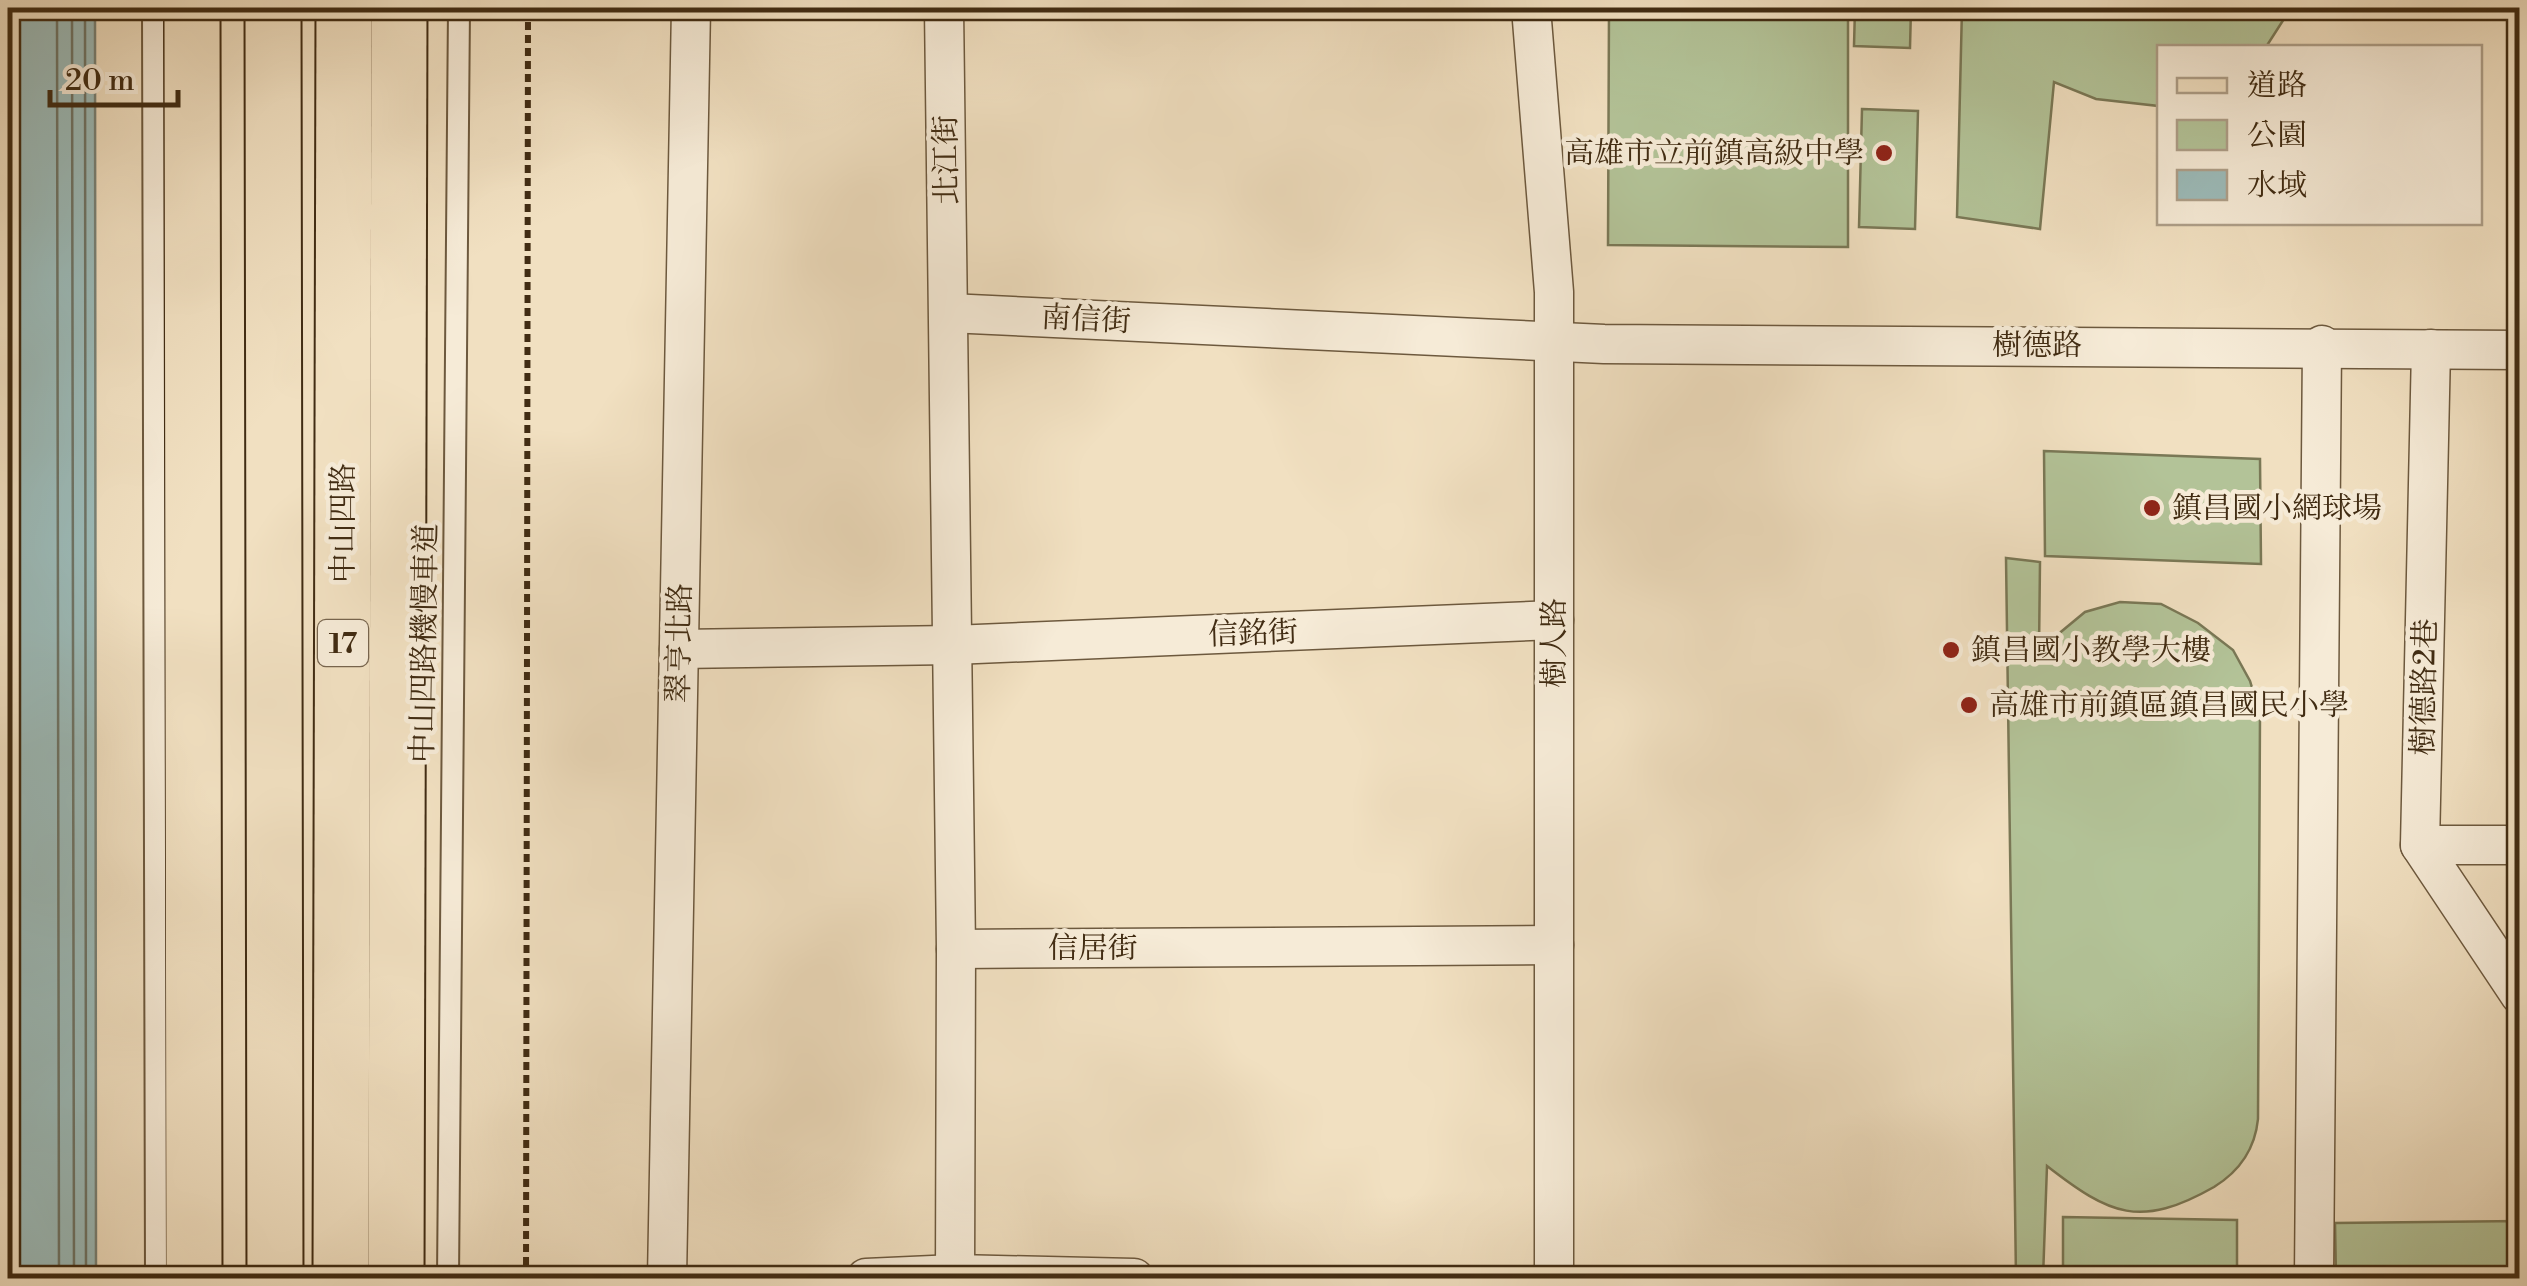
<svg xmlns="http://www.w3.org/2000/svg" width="2527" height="1286" viewBox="0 0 2527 1286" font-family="'Libre Bodoni','Noto Serif TC',serif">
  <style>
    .green { fill: #b3c398; stroke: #7a7856; stroke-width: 2.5 }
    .water { fill: #9cbbb9; stroke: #788277; stroke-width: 2.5 }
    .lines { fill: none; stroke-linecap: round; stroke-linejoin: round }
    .shore { stroke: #6e7466; stroke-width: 2.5 }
    .lane-casing { stroke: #6d593e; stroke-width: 24 }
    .street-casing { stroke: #6d593e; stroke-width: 41 }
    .primary-casing { stroke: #412c13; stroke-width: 59 }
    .path { stroke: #412c13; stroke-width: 6; stroke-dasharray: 8 5; stroke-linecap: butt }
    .lane { stroke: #f6ebd7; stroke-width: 20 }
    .street { stroke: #f6ebd7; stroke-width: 38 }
    .primary { stroke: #f1e0c1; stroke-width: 55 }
    .poi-dot { fill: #8f2418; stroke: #f6ebd7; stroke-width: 4 }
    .labels { text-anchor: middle; stroke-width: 9; stroke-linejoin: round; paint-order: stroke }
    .shield { fill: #f6ebd7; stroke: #77654e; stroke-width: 2.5 }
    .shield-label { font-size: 28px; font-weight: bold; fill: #412c13 }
    .poi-label { font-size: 30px; fill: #412c13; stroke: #f6ebd7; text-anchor: start }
    .street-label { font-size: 30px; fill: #412c13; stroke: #f6ebd7 }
  </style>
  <rect width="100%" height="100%" fill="#f1e0c1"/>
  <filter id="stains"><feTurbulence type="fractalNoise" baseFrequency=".002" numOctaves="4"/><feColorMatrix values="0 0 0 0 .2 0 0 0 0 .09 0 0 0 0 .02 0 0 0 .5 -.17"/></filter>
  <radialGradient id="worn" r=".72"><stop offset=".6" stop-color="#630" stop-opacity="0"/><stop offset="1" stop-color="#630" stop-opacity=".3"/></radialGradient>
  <!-- green -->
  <g class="green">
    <polygon points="1609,8 1848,8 1848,247 1608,245"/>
    <polygon points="1855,8 1911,8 1910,48 1854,46"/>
    <polygon points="1962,8 2291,8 2266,47 2160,48 2159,106 2096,99 2054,82 2040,229 1957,217"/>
    <polygon points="1862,109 1918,111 1915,229 1859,227"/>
    <polygon points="2044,451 2260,459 2261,564 2045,556"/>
    <path d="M2006 558 2040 562 2039 650 2085 612 2120 602 2161 604 2198 623 2233 650 2250 681 2260 714 2258 1119C2255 1149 2240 1171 2214 1187 2140 1229 2110 1215 2047 1166L2043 1278H2016Z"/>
    <polygon points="2063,1217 2237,1220 2237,1278 2063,1278"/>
    <polygon points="2519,1221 2519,1278 2336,1278 2335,1223"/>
  </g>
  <!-- water -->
  <polygon class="water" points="8,8 95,8 96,1278 8,1278"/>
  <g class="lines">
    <!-- shore -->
    <g class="shore">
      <polyline points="57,8 59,1278"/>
      <polyline points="72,8 74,1278"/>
      <polyline points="85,8 86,1278"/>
    </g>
    <defs>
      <g id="lane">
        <polyline points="153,8 156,1278"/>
        <polyline points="448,1278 459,8"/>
      </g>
      <g id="street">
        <polyline points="944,8 956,949 955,1278"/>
        <polyline points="1531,8 1554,292 1554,1278"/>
        <polyline points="949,313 1604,344 2520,350"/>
        <polyline points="2431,349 2420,845 2520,995"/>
        <polyline points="679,649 953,645 1554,620"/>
        <polyline points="2420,845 2520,845"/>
        <polyline points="956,949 1554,945"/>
        <polyline points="667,1278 691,8"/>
        <polyline points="866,1278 955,1274 1134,1278"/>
        <polyline points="2314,1278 2322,345"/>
      </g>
      <g id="primary">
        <polyline points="192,8 194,1278"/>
        <polyline points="273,8 275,1278"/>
        <polyline points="341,1278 344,8"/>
        <polyline points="396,1278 399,8"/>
      </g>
    </defs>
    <!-- lane casing -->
    <use href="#lane" class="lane-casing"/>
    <!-- street casing -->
    <use href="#street" class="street-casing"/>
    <!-- primary casing -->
    <use href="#primary" class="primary-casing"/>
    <!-- path -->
    <polyline class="path" points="526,1278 528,8"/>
    <!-- lane -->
    <use href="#lane" class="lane"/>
    <!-- street -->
    <use href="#street" class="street"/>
    <!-- primary -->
    <use href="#primary" class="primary"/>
  </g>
  <!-- markers -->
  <g class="poi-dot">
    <circle cx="1884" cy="153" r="10"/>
    <circle cx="2152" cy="508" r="10"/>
    <circle cx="1951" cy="650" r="10"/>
    <circle cx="1969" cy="705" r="10"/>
  </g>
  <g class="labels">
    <!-- shield labels -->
    <rect class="shield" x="318" y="620" width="50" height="46" rx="8"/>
    <g class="shield-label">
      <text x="343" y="653">17</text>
    </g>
    <!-- poi labels -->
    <g class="poi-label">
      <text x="1864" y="163" text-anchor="end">高雄市立前鎮高級中學</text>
      <text x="2172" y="518">鎮昌國小網球場</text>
      <text x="1971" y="660">鎮昌國小教學大樓</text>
      <text x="1989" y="715">高雄市前鎮區鎮昌國民小學</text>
    </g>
    <!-- street labels -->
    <g class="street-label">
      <text transform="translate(946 160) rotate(-91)" y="10">北江街</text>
      <text transform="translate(1086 319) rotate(3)" y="10">南信街</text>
      <text x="2037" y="355">樹德路</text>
      <text transform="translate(343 523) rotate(-90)" y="10">中山四路</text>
      <text transform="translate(1253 633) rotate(-2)" y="10">信銘街</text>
      <text transform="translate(424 643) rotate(-89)" y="10">中山四路機慢車道</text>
      <text transform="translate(679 643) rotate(-89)" y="10">翠亨北路</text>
      <text transform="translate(1554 643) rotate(-90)" y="10">樹人路</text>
      <text transform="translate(2424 687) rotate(-89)" y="10">樹德路2巷</text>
      <text x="1093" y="958">信居街</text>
    </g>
  </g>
  <!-- margin -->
  <rect width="2527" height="1286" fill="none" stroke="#f1e0c1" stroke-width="40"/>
  <rect x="10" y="10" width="2507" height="1266" fill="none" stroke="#412c13" stroke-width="5"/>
  <rect x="20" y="20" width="2487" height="1246" fill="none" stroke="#412c13" stroke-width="2.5"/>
  <!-- legend -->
  <rect x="2157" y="45" width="325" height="180" fill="#f6ebd7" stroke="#ae9f89" stroke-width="2.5"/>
  <rect x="2177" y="78" width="50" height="15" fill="#f1e0c1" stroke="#ae9f89" stroke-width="2.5"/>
  <text x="2247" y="95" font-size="30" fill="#412c13">道路</text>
  <rect x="2177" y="120" width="50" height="30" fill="#b3c398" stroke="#ae9f89" stroke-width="2.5"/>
  <text x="2247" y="145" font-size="30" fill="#412c13">公園</text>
  <rect x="2177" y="170" width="50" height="30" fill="#9cbbb9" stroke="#ae9f89" stroke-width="2.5"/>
  <text x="2247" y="195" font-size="30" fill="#412c13">水域</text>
  <!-- scale -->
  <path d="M50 90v15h128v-15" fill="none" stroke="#412c13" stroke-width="5"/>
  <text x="65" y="90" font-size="30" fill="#412c13" stroke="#f6ebd7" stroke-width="8" paint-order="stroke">20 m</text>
  <rect width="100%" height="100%" filter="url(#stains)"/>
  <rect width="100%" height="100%" fill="url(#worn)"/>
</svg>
